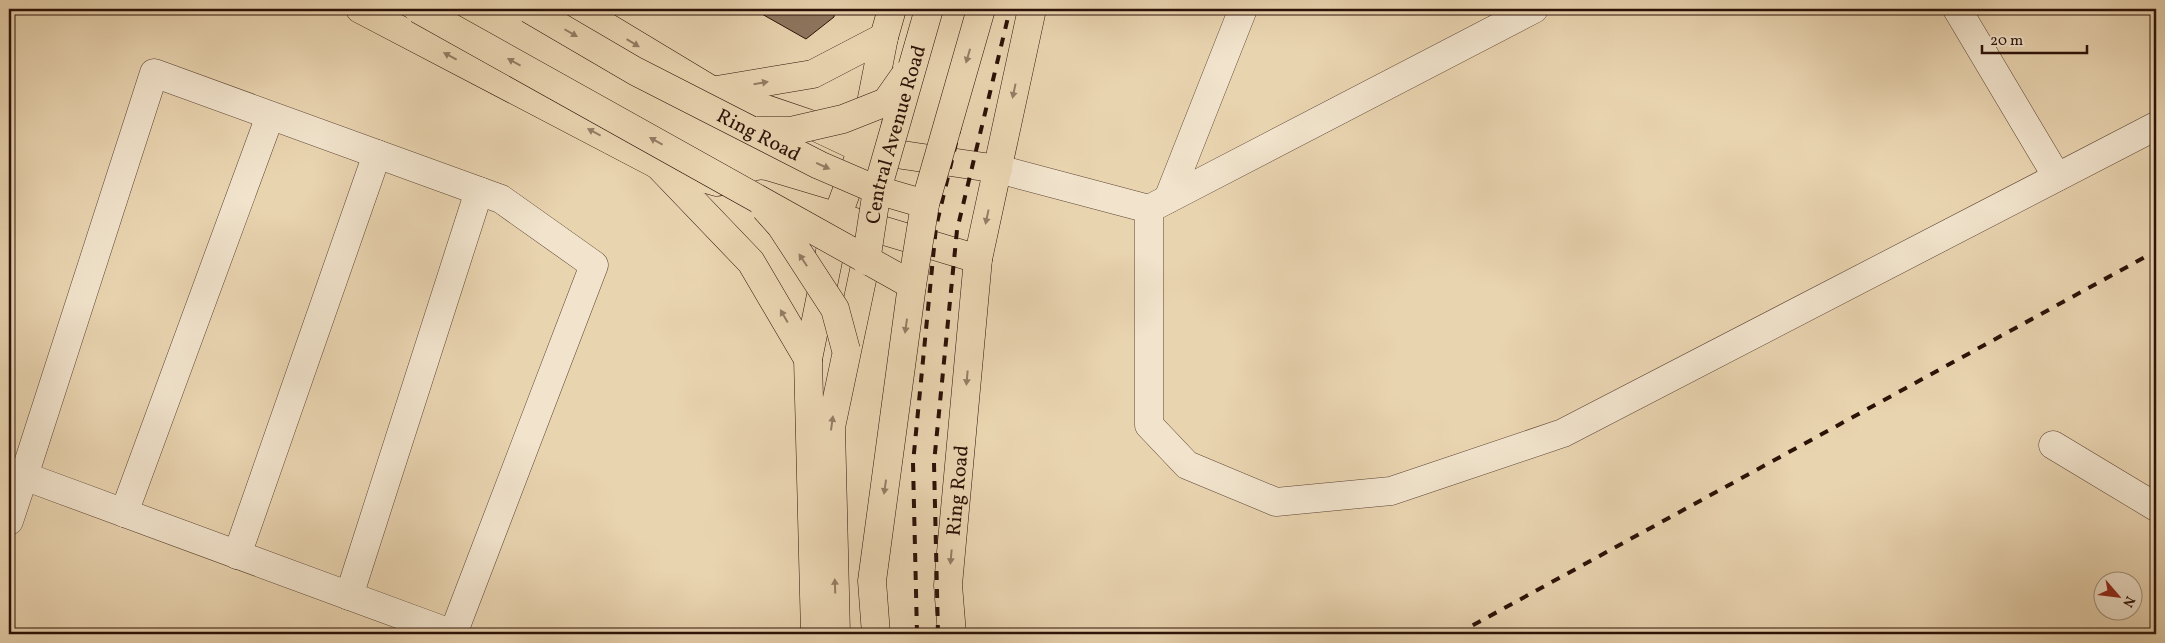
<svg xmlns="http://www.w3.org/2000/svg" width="2165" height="643" viewBox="0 0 2165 643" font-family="Vollkorn,serif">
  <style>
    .building { fill: #8e765f; stroke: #2c1107 }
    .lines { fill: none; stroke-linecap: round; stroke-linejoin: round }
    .street-casing { stroke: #5b4231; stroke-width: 29 }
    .primary-casing { stroke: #2c1107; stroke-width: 29 }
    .street { stroke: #f1e3cc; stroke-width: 28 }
    .primary { stroke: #e9d4b0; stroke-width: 28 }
    .rail { stroke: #2c1107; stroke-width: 4; stroke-dasharray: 9 9; stroke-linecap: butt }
    .primary-bridge-casing { stroke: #2c1107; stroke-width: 29; stroke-linecap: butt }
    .primary-bridge { stroke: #e9d4b0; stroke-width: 28 }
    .oneway { fill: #947c64 }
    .labels { text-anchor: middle; stroke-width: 4; stroke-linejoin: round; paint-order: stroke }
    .street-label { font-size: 20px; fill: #2c1107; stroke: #f1e3cc }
  </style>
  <rect width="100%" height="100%" fill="#e9d4b0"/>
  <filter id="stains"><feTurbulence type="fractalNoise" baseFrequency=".004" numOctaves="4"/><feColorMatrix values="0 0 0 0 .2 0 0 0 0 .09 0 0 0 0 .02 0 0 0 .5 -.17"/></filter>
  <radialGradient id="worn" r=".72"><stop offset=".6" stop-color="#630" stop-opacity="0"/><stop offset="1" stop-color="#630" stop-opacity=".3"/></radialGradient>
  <!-- building -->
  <polygon class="building" points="753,9 835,9 834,17 806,39"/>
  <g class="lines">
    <defs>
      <g id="street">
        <polyline points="1957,9 2057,177"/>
        <polyline points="998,169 1149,209 1534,9"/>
        <polyline points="1168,199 1243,9"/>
        <polyline points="1149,209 1149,425 1187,465 1276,502 1391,491 1563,433 2156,126"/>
        <polyline points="2053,445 2156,507"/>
        <polyline points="9,472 24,476 154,73 501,199 594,265 453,634"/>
        <polyline points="124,513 270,116"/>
        <polyline points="9,521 24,476 453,634"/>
        <polyline points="237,555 377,154"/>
        <polyline points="349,596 479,191"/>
      </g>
      <g id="primary">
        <polyline points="360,9 658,165 717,182"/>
        <polyline points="577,9 713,91 807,123 862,149 998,169"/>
        <polyline points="717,90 813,74 884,37"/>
        <polyline points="659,166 751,262 808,359"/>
        <polyline points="761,194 978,259"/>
        <polyline points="815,634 808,359 837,217 862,149 884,37 892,9"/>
        <polyline points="836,634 831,427 866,261"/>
        <path id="s1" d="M952 634 948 585 978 259 1032 9"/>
      </g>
    </defs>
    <!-- street casing -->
    <use href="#street" class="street-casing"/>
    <!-- primary casing -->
    <use href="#primary" class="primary-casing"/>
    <!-- street -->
    <use href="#street" class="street"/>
    <!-- primary -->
    <use href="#primary" class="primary"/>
    <!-- rail -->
    <g class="rail">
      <polyline points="917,634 913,463 936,227 988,9"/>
      <polyline points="938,634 934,463 957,230 1010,9"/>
      <polyline points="1457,634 2156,251"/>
    </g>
    <defs>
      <g id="primary-bridge">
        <polyline points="418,9 912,285"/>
        <path id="s2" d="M529 9 635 71 819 165 877 190 925 204 912 285 872 581 876 634"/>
        <polyline points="757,131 791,131 843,119 886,102 905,75"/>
        <polyline points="925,204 981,9"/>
        <polyline points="765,208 781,226 835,309 846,350"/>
        <path id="s3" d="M866 261 877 190 929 9"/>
      </g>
    </defs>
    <!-- primary-bridge casing -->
    <use href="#primary-bridge" class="primary-bridge-casing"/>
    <!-- primary-bridge -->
    <use href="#primary-bridge" class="primary-bridge"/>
  </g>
  <!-- one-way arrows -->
  <defs><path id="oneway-solid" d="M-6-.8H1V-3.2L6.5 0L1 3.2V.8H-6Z" transform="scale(1.25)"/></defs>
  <g class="oneway">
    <use href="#oneway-solid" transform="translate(571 33) rotate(30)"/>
    <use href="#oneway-solid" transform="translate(633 43) rotate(31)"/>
    <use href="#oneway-solid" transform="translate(450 56) rotate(-152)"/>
    <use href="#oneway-solid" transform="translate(968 56) rotate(106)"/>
    <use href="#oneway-solid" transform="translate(514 62) rotate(-151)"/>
    <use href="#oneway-solid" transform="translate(761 83) rotate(-10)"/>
    <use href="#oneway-solid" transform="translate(1014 91) rotate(102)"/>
    <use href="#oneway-solid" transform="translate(594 132) rotate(-152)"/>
    <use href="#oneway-solid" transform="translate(656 141) rotate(-151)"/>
    <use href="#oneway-solid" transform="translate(823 166) rotate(24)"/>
    <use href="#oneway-solid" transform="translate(987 217) rotate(102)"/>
    <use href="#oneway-solid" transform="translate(803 260) rotate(-123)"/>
    <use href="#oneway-solid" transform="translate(784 316) rotate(-120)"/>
    <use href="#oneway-solid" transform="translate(906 326) rotate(98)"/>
    <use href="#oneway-solid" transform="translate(967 378) rotate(95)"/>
    <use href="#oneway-solid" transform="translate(832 423) rotate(-82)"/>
    <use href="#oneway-solid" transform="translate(885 487) rotate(98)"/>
    <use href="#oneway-solid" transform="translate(951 557) rotate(95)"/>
    <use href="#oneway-solid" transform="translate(835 586) rotate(-92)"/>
  </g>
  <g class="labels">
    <!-- street labels -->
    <g class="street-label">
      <text dy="7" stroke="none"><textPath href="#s2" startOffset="262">Ring Road</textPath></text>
      <text dy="7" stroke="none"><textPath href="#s3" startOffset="130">Central Avenue Road</textPath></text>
      <text dy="7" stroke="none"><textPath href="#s1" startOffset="144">Ring Road</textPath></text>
    </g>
  </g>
  <!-- margin -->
  <rect width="2165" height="643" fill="none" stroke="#e9d4b0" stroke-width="30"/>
  <rect x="10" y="10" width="2145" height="623" fill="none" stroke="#2c1107" stroke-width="2.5"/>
  <rect x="15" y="15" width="2135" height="613" fill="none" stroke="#2c1107"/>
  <!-- north arrow -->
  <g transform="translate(2118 596) rotate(118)"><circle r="24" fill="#f1e3cc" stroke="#a28f7d"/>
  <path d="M0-4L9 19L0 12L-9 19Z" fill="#8f2418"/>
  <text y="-8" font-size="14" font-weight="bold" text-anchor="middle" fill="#2c1107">N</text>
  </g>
  <!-- scale -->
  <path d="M1982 45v8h105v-8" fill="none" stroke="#2c1107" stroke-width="2.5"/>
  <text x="1990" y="45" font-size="15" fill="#2c1107" stroke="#f1e3cc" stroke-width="4" paint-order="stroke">20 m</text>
  <rect width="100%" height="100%" filter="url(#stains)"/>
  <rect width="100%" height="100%" fill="url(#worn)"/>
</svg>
